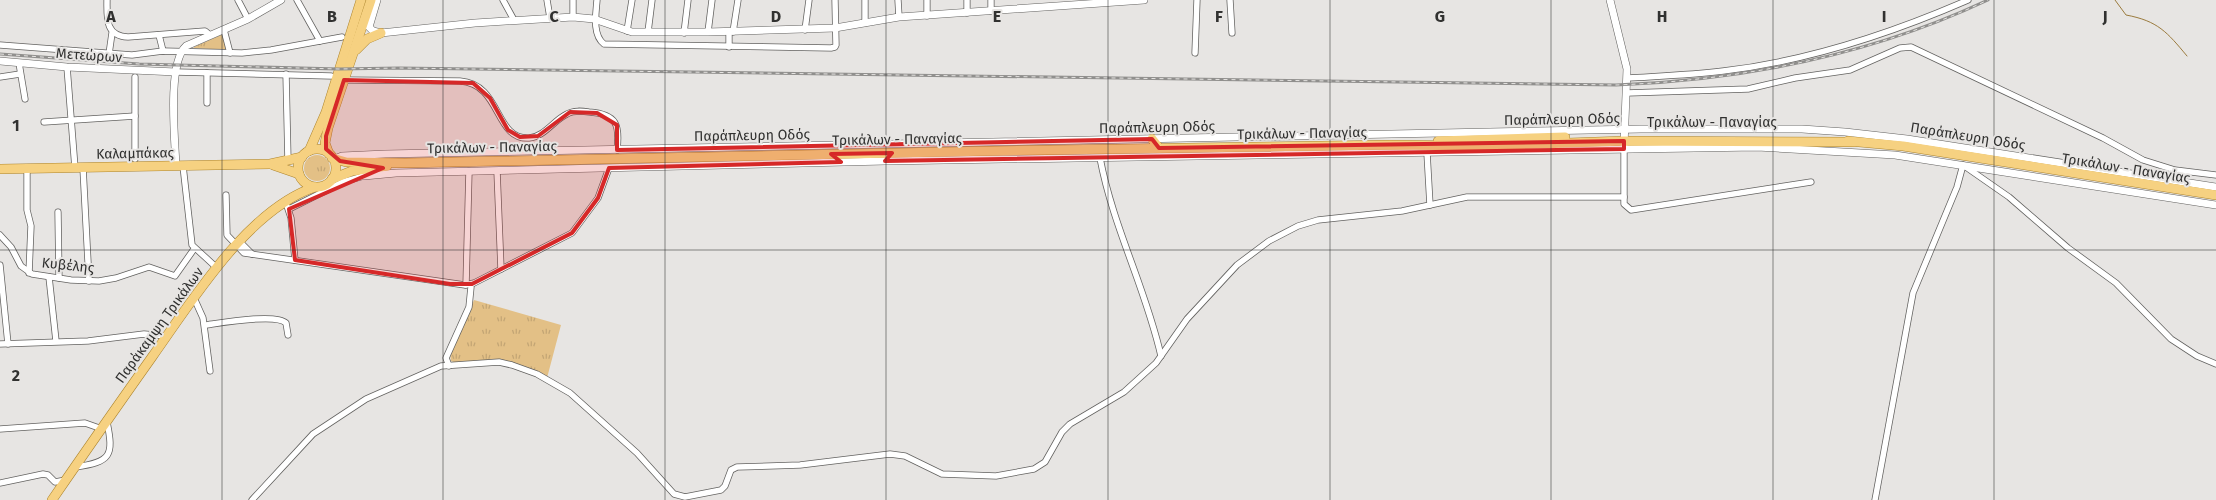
<svg xmlns="http://www.w3.org/2000/svg" width="2216" height="500" viewBox="0 0 2216 500" font-family="'Fira Sans',sans-serif">
  <style>
    .grass { fill: url(#grass-tufts) }
    .lines { fill: none; stroke-linecap: round; stroke-linejoin: round }
    .stream { stroke: #9b7b3e; stroke-width: 1 }
    .minor-casing { stroke: #636260; stroke-width: 7 }
    .tertiary-casing { stroke: #636260; stroke-width: 8 }
    .primary-casing { stroke: #ad852e; stroke-width: 10 }
    .minor { stroke: #fff; stroke-width: 5.5 }
    .tertiary { stroke: #fff; stroke-width: 7 }
    .primary { stroke: #f6d181; stroke-width: 9 }
    .rail-casing { stroke: #908f8d; stroke-width: 3 }
    .rail { stroke: #e7e5e3; stroke-width: 1; stroke-dasharray: 4; stroke-linecap: butt }
    .marked { fill: #d62828; fill-opacity: 0.2; stroke: #d62828; stroke-width: 4; stroke-linejoin: round }
    .grid { fill: none; stroke: #313130; stroke-width: 1; stroke-opacity: 0.55 }
    .labels { text-anchor: middle; stroke-width: 4; stroke-linejoin: round; paint-order: stroke }
    .street-label { font-size: 14px; fill: #313130; stroke: #e7e5e3 }
    .grid-label { font-size: 16px; text-anchor: middle; font-weight: bold; fill: #313130; stroke: #e7e5e3; stroke-width: 4; stroke-linejoin: round; paint-order: stroke }
  </style>
  <defs>
    <pattern id="grass-tufts" width="24" height="20" patternUnits="userSpaceOnUse" patternTransform="scale(1.25)"><rect width="24" height="20" fill="#e3c086"/><path d="M3 7l-1-3M5 7V3M7 7l1-3M15 17l-1-3M17 17v-4M19 17l1-3" fill="none" stroke="#c3a574"/></pattern>
  </defs>
  <rect width="100%" height="100%" fill="#e7e5e3"/>
  <!-- grass -->
  <g class="grass">
    <polygon points="223,34 228,50 193,48 196,46"/>
    <circle cx="317" cy="168" r="13"/>
    <polygon points="474,300 561,325 547,378 519,365 503,360 456,363 451,361 450,353"/>
  </g>
  <g class="lines">
    <!-- stream -->
    <path class="stream" d="M2115 0 2126 15C2158 21 2167 32 2187 56"/>
    <defs>
      <g id="minor">
        <path d="M107 0C107 18 105 36 128 37L205 31 210 35"/>
        <polyline points="238,0 248,19"/>
        <polyline points="297,0 320,41"/>
        <polyline points="503,0 514,20"/>
        <polyline points="547,0 550,18"/>
        <polyline points="573,0 573,17"/>
        <path d="M597 0C596 13 592 35 604 44L831 48 835 47 836 45 835 0"/>
        <polyline points="865,0 865,23"/>
        <polyline points="898,0 899,17"/>
        <polyline points="927,0 927,16"/>
        <polyline points="1230,0 1232,33"/>
        <polyline points="991,11 991,0"/>
        <polyline points="967,13 967,0"/>
        <polyline points="224,30 230,53"/>
        <polyline points="805,30 809,0"/>
        <polyline points="627,31 632,0"/>
        <polyline points="648,32 652,0"/>
        <polyline points="708,32 712,0"/>
        <polyline points="733,32 738,0"/>
        <polyline points="684,33 688,0"/>
        <polyline points="159,35 163,51"/>
        <polyline points="0,45 132,55 163,51 242,53 271,50 342,37"/>
        <polyline points="729,47 729,32"/>
        <polyline points="1195,53 1197,0"/>
        <polyline points="109,54 112,33"/>
        <polyline points="19,63 25,99"/>
        <polyline points="67,67 75,168"/>
        <polyline points="176,72 331,76"/>
        <polyline points="207,73 207,103"/>
        <polyline points="286,74 288,161"/>
        <polyline points="0,77 20,74"/>
        <polyline points="135,77 135,159"/>
        <path d="M1628 78C1660 76 1691 75 1723 71 1808 61 1890 34 1968 0"/>
        <path d="M344 80 460 81C502 84 494 140 529 138 544 137 554 120 567 114 574 110 582 111 589 112 617 114 620 125 617 150"/>
        <polyline points="1627,93 1748,89 1795,78 1850,70 1900,48 1911,47 2103,138 2143,160 2175,170 2216,175"/>
        <polyline points="44,122 135,116"/>
        <polyline points="1624,149 1624,204 1631,210 1811,182"/>
        <polyline points="1427,153 1430,205"/>
        <path d="M1100 158C1113 227 1146 289 1161 356"/>
        <polyline points="183,166 192,245 217,268"/>
        <polyline points="83,168 89,281"/>
        <polyline points="27,169 27,210 31,226 29,273"/>
        <polyline points="497,171 501,269"/>
        <polyline points="226,195 227,235 244,253 465,285 474,283 572,233 598,198 609,168"/>
        <polyline points="287,206 291,218 295,260"/>
        <polyline points="289,209 343,182 364,176"/>
        <polyline points="58,212 59,278"/>
        <polyline points="0,235 11,247 21,266 32,274 71,280 99,281 116,278 149,267 175,276 194,249"/>
        <polyline points="240,242 252,254"/>
        <polyline points="0,265 8,344"/>
        <polyline points="49,277 56,341"/>
        <polyline points="466,285 469,171"/>
        <polyline points="194,298 203,318 210,371"/>
        <path d="M205 325C220 323 276 313 286 323L288 335"/>
        <polyline points="0,344 88,341 144,334 167,336"/>
        <polyline points="449,366 446,358 469,307 471,287"/>
        <polyline points="0,429 85,423 102,429"/>
        <path d="M75 467C111 462 114 456 107 422"/>
        <polyline points="0,483 43,474 48,475 55,482 66,480"/>
        <polyline points="252,500 313,434 366,399 441,366 499,362 512,365 537,374 570,393 637,453 674,494 685,497 721,490 725,486 731,470 737,467 800,465 890,454 905,456 942,474 996,476 1034,469 1045,462 1062,432 1070,424 1124,392 1156,363 1187,319 1237,265 1269,241 1298,226 1318,220 1402,211 1467,197 1624,197"/>
        <polyline points="1875,500 1913,293 1957,187 1963,165 2009,197 2068,248 2116,283 2171,339 2197,356 2216,364"/>
      </g>
      <g id="tertiary">
        <polyline points="377,0 369,27 373,31 381,33 475,23 573,17 594,19 632,32 708,32 835,28 899,17 1144,0"/>
        <polyline points="1610,0 1627,69 1624,146"/>
        <polyline points="0,61 67,67 176,72"/>
        <polyline points="335,159 342,156 385,154 1641,129 1802,129 1845,132 1907,139 2216,187"/>
        <path d="M176 166C175 141 167 63 186 46L248 19 281 0"/>
        <polyline points="363,169 364,176 396,173 885,161 1757,147 1895,155 2216,205"/>
      </g>
      <g id="primary">
        <polyline points="356,50 367,39 381,33"/>
        <polyline points="1152,139 1159,148"/>
        <polyline points="1438,141 1565,137"/>
        <polyline points="1848,141 1903,146 2216,195"/>
        <circle cx="317" cy="168" r="19"/>
        <polyline points="309,151 326,112 361,0"/>
        <polyline points="329,154 325,143 328,128 371,0"/>
        <polyline points="332,158 346,162 405,163 991,151 1390,145 1484,146 1624,141 1854,142"/>
        <polyline points="273,165 299,174"/>
        <polyline points="0,169 270,164 302,157"/>
        <polyline points="332,179 352,171 387,166"/>
        <path d="M52 500C85 452 118 405 152 357 192 301 247 210 315 187"/>
      </g>
    </defs>
    <!-- minor casing -->
    <use href="#minor" class="minor-casing"/>
    <!-- tertiary casing -->
    <use href="#tertiary" class="tertiary-casing"/>
    <!-- primary casing -->
    <use href="#primary" class="primary-casing"/>
    <!-- minor -->
    <use href="#minor" class="minor"/>
    <!-- tertiary -->
    <use href="#tertiary" class="tertiary"/>
    <!-- primary -->
    <use href="#primary" class="primary"/>
    <defs>
      <path id="rail" d="M0 54 139 64 339 69 399 68 1616 85C1745 80 1871 55 1988 0"/>
    </defs>
    <!-- rail casing -->
    <use href="#rail" class="rail-casing"/>
    <!-- rail -->
    <use href="#rail" class="rail"/>
  </g>
  <!-- marked area -->
  <path class="marked" d="M344 80 473 83 490 98 508 130 520 137 538 136 570 112 597 113 617 125V150L1152 139 1159 148 1624 141V149L885 161 892 153 831 154 841 162 609 168 598 198 572 233 472 284H450L295 260 289 209 383 168 340 161 326 149V136Z"/>
  <!-- grid -->
  <path class="grid" d="M222 0V500M443 0V500M665 0V500M886 0V500M1108 0V500M1330 0V500M1551 0V500M1773 0V500M1994 0V500M0 250H2216"/>
  <g class="labels">
    <!-- street labels -->
    <g class="street-label">
      <text transform="translate(89 55) rotate(4)" y="5">Μετεώρων</text>
      <text transform="translate(1562 119) rotate(-1)" y="5">Παράπλευρη Οδός</text>
      <text x="1712" y="127">Τρικάλων - Παναγίας</text>
      <text transform="translate(1157 127) rotate(-1)" y="5">Παράπλευρη Οδός</text>
      <text transform="translate(1302 133) rotate(-1)" y="5">Τρικάλων - Παναγίας</text>
      <text transform="translate(752 135) rotate(-1)" y="5">Παράπλευρη Οδός</text>
      <text transform="translate(1968 136) rotate(9)" y="5">Παράπλευρη Οδός</text>
      <text transform="translate(897 139) rotate(-1)" y="5">Τρικάλων - Παναγίας</text>
      <text transform="translate(492 147) rotate(-1)" y="5">Τρικάλων - Παναγίας</text>
      <text transform="translate(135 153) rotate(-1)" y="5">Καλαμπάκας</text>
      <text transform="translate(2126 168) rotate(9)" y="5">Τρικάλων - Παναγίας</text>
      <text transform="translate(68 265) rotate(6)" y="5">Κυβέλης</text>
      <text transform="translate(159 325) rotate(-54)" y="5">Παράκαμψη Τρικάλων</text>
    </g>
  </g>
  <g class="grid-label">
    <text x="111" y="22">A</text>
    <text x="332" y="22">B</text>
    <text x="554" y="22">C</text>
    <text x="776" y="22">D</text>
    <text x="997" y="22">E</text>
    <text x="1219" y="22">F</text>
    <text x="1440" y="22">G</text>
    <text x="1662" y="22">H</text>
    <text x="1884" y="22">I</text>
    <text x="2105" y="22">J</text>
    <text x="16" y="131">1</text>
    <text x="16" y="381">2</text>
  </g>
</svg>
